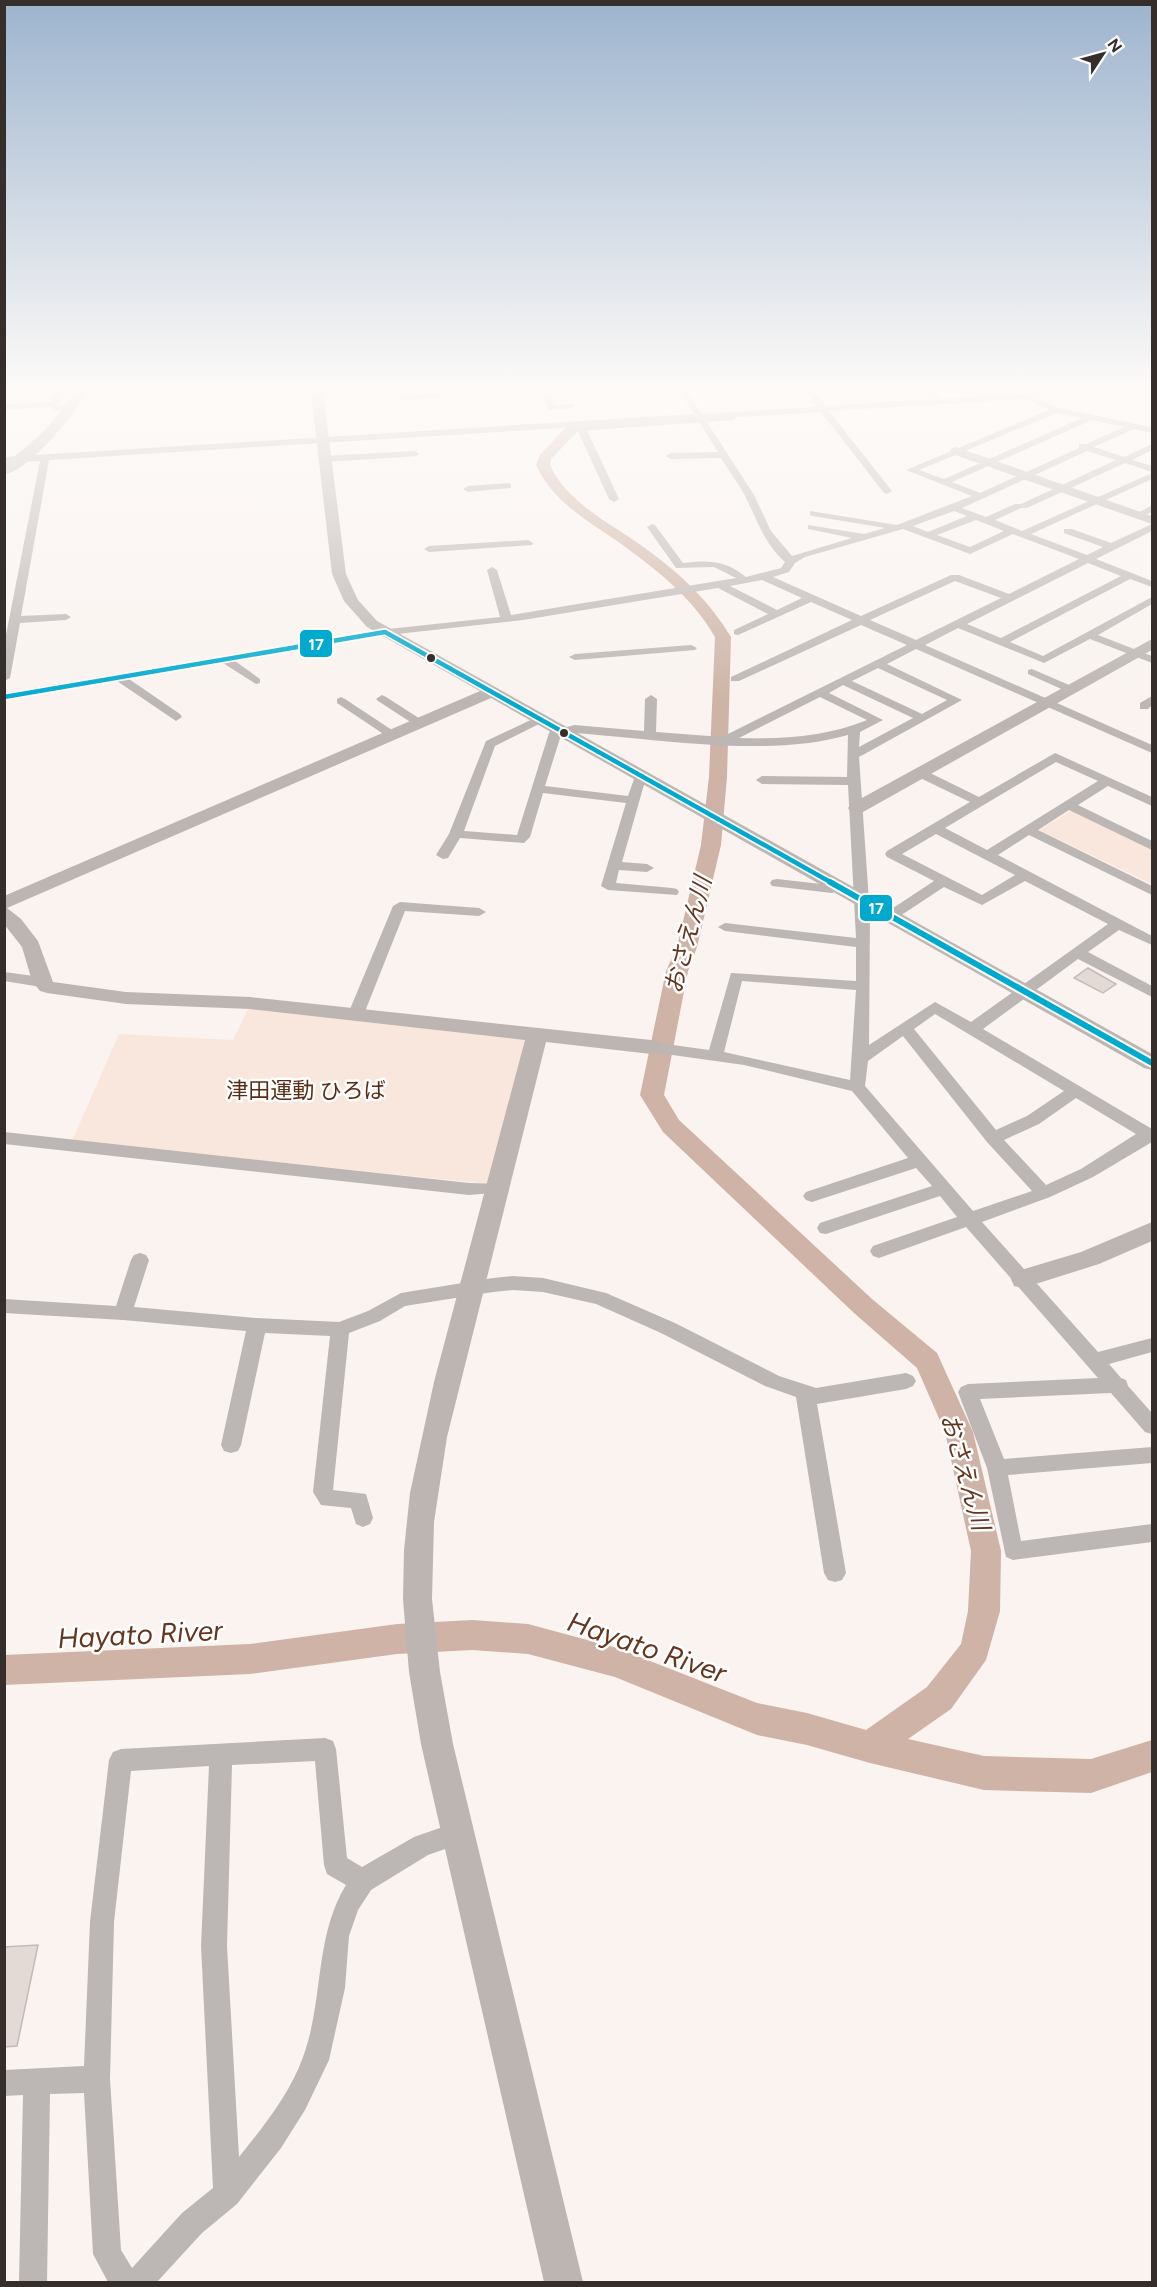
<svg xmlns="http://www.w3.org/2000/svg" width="1157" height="2287" viewBox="0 0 1157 2287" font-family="Figtree,'Noto Sans JP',sans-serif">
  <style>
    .green { fill: #f9e6dd }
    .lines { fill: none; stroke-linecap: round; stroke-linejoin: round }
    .stream { stroke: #ceb3a6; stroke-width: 2 }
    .river { fill: #ceb3a6; fill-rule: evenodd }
    .building { fill: #e3d9d5; stroke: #c2bbb9; stroke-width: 1.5 }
    .street { fill: #bcb6b4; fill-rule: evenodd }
    .secondary { fill: #bcb5b2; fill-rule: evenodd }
    .primary { fill: #bfb8b4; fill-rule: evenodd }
    .bus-1-far1-casing { stroke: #fff; stroke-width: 8 }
    .bus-1-casing { stroke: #fff; stroke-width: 10 }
    .bus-1-far1 { stroke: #00a9ce; stroke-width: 4.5 }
    .bus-1 { stroke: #00a9ce; stroke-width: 6 }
    .bus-dot { fill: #352e2b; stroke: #fff; stroke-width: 2 }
    .labels { text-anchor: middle; stroke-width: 5; stroke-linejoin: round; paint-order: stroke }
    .park-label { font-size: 22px; fill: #5c2b14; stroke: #fff }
    .water-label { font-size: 24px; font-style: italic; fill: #66351d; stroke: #fff }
    .near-water-label { font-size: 28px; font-style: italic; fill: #66351d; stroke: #fff }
    .line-badge { stroke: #fff; stroke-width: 2 }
    .badge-label { font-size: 16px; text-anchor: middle; font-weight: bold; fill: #fff }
  </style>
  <rect width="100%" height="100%" fill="#faf3f0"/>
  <!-- green -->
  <g class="green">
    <polygon points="1073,810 1152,849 1152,884 1039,830"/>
    <polygon points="249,1007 525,1039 489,1184 72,1141 119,1034 233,1040"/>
  </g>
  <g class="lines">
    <!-- stream -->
    <polyline class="stream" points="999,395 1009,384"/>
    <!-- river -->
    <path class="river" d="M730 413 736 417 734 420 578 431 551 459 550 465C568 505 616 526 649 551 682 575 710 602 731 637L727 777 721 845 697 947 688 971 664 1095 679 1120 872 1299 937 1353 973 1432 1001 1551 1000 1611 986 1660 951 1709 908 1739 984 1756 1091 1759 1152 1740V1772L1091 1793 984 1790 870 1763 807 1745 757 1735 615 1677 528 1654 472 1650 397 1654 250 1674 4 1685V1655L250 1644 397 1624 472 1620 528 1624 617 1648 757 1703 807 1713 866 1730 927 1687 961 1644 968 1611 971 1551 945 1432 917 1368 854 1313 663 1132 640 1095 666 971 677 947 701 845 709 777 715 637C692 597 657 570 620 543 588 521 553 502 536 465L540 455 569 424Z"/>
  </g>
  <!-- building -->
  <g class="building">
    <polygon points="1088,968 1116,984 1103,993 1074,978"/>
    <polygon points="38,1945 17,2046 4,2047 4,1947"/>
  </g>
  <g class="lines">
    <!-- street -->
    <g class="street">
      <polygon points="55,384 63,384 59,405 66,406 66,410 55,411 51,407 4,410 4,404 51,402"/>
      <path d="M675 384H683L702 414 817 407 800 384H809L826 406 932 399 918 384H927L941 399 1028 393 1063 384H1077L1036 397 1059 408 1152 427V433L1134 429 1094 447 1124 457 1152 444V450L1132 460 1152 466V472L1125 463 1027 508H1021L995 520 1022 531 1152 473V479L1031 534 1087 555 1103 547 1064 533V529H1072L1111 543 1152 524V531L1096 559 1152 581V587L1130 579 1010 642 1043 656 1152 597V604L1098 635 1152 656V663L1090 639 1044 663 958 628 925 645 1152 745V753L916 649 887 664 962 700 859 757 870 916 869 1045 935 1002 971 1022 1108 924 1025 881 982 905 944 887 897 918H887L885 915 887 912 934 881 887 857 885 854 887 851 970 802 916 776 914 773 916 770H924L979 797 1055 753 1152 797V806L1108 786 1078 805 1152 841V850L1069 810 1038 830 1152 886V895L1029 835 998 855 1152 936V945L1119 930 1088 952 1152 986V997L1078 959 983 1029 1152 1129V1142L1093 1177 1050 1197 982 1222 1098 1352 1152 1338V1352L1109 1364 1121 1378 1126 1380 1128 1386 1152 1413V1434L1145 1432 1111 1393 980 1399 1004 1459 1152 1447V1463L1008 1475 1021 1541 1152 1524V1542L1013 1560 1006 1557 987 1468 958 1392 961 1387 968 1384 1098 1378 966 1227 879 1258 873 1256 870 1251 873 1246 957 1217 940 1196 826 1234 820 1233 817 1228 820 1223 932 1186 916 1168 812 1202 806 1200 803 1196 806 1192 908 1158 852 1091 744 1065 651 1052 643 1047 651 1042 709 1050 731 973 856 981V947L725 931 718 927 725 923 856 938 848 785 762 784 756 780 762 776 847 777 848 735C767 758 659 739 575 733L561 735 545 786 628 796 637 771H645L647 774 622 862 647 864 654 868 647 872 619 870 616 883 672 888 677 889 679 892 677 895 608 890 601 886 626 803 543 793 530 837 524 843 460 838 448 858 443 859 436 855 449 834 486 741 537 717H545L547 720 495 746 464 831 517 835 549 733 554 726 558 725 564 728 574 725 644 731 645 699 651 695 657 699 656 732 722 737 907 645 861 625 739 681H731V677L852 620 811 602 738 635 734 634V630L768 614 718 588 523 620 379 636 235 661 260 679V683L256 684 223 663 129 679 180 714 182 717 176 721 117 681 4 700V693L379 630 500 617 487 570 492 567 497 570 511 615 736 578 714 567 676 568 647 527 652 524 655 525 683 563C708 560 725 560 746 577L781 568 785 562C764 544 756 517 744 494 737 481 728 470 721 458L671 459 666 456 671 453 718 452 697 419 585 426 619 499 614 502 609 499 576 427 49 460 21 616 66 614 71 617 66 620 20 623 10 678 4 681V645L40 461 4 463V457L694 414ZM1027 399 1049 410 906 470 972 496 897 525 810 511V515L813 516 885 528 864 534 808 525V529L852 538 792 556 771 531 754 495 705 419 821 412 884 493 887 494 892 491 829 411ZM1057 413 1082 418 944 479 919 470ZM1092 420 1124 427 1086 444H1079V448L980 493 952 482ZM1087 451 1116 460 1021 504H1015L986 517 962 508ZM954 511 967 516 928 532 913 526ZM976 520 1004 531 970 547 937 535ZM903 529 970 554 1013 534 1079 559 1009 594 959 575H951L861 616 773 577 789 572 795 563 805 557ZM1088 563 1121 576 1001 638 967 624ZM762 580 802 598 777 610 730 586ZM955 581 1001 598 916 640 870 620ZM878 668 947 700 922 714 852 681ZM843 685 913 718 859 747 860 732 883 720 829 693ZM820 697 867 720C826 737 783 739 739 738ZM1056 762 1098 781 987 850 945 828ZM936 834 1015 875 982 895 902 854ZM742 981 856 990 850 1080 724 1052ZM935 1014 1064 1091 1027 1116 996 1130 914 1029ZM903 1036 987 1142 1032 1191 973 1211 865 1086 868 1061ZM1076 1098 1136 1134 1081 1169 1046 1185 1004 1140 1039 1124Z"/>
      <polygon points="1112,384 1126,384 1130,387 1126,390"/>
      <polygon points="548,388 554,405 574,404 574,408 548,410 542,393 526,394 522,391 526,388"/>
      <polygon points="439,392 443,395 442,397 402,401 398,398 402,395"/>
      <polygon points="414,451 419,454 417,456 325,462 320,459 325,456"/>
      <polygon points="508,483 511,484 511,488 468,492 463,489 468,486"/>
      <polygon points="1152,505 1152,512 1139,518 1134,515"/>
      <polygon points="528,540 533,543 532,545 429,552 424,549 429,546"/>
      <polygon points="691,645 697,648 695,650 575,660 569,657 575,654"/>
      <polygon points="1032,669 1076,688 1078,690 1076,692 1068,692 1028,674 1028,670"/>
      <polygon points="382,695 386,697 425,722 423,725 415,725 378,701 376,699"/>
      <polygon points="1152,696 1152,705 1148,709 1140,709 1140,703"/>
      <polygon points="341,697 345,699 398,734 396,737 388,737 337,703 337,699"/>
      <polygon points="777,879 830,885 838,882 845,886 832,893 772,886 770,883 772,880"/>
      <polygon points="400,902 479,908 486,912 479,916 405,911 364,1014 361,1017 351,1017 348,1014 393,906"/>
      <polygon points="4,972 41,977 48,982 41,987 4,981"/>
      <polygon points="4,1132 469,1183 504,1184 506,1188 504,1192 469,1195 4,1144"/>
      <polygon points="140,1253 146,1255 149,1260 134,1307 257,1318 339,1322 368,1311 401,1293 493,1278 513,1276 543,1278 606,1293 675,1323 779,1376 816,1388 906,1373 913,1376 916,1381 913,1386 906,1389 817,1404 846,1573 842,1580 835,1582 828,1580 824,1573 796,1397 765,1386 661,1333 596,1304 543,1292 513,1290 493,1292 405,1306 380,1321 349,1333 333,1490 366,1494 373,1518 370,1524 363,1527 356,1524 351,1508 321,1505 313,1492 330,1336 265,1333 241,1445 238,1451 231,1453 224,1451 221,1445 246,1331 123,1320 4,1313 4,1299 116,1306 131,1260 134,1255"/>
      <path d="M325 1738 333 1741 336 1749 347 1858 362 1867 414 1837 457 1822 465 1826 469 1834 465 1842 428 1855 371 1890 358 1910 349 1936 345 1988 329 2060 305 2110 281 2148 237 2204 202 2233 157 2282H108L93 2254 84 2093 50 2094 47 2282H19L23 2095 4 2096V2070L84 2066 90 1922 109 1760 113 1752 121 1749ZM315 1761 324 1865 327 1874 346 1885C314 1937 324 2001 303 2057 290 2094 263 2127 239 2157L227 1946 232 1765ZM209 1766 201 1946 213 2188 182 2213 132 2268 121 2250 110 2079 114 1922 131 1771Z"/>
    </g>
    <!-- secondary -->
    <g class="secondary">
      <polygon points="310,384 322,384 346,574 358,600 377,621 1152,1054 1152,1070 1144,1068 491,698 7,908 21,919 38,941 53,982 126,992 250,997 651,1040 658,1042 662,1047 658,1052 651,1054 546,1042 447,1437 434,1522 432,1599 440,1672 453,1744 583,2282 544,2282 421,1744 409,1672 403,1599 404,1550 410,1493 434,1382 525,1040 250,1009 126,1004 47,993 40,991 32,981 22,947 4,924 4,896 480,691 367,627 344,601 332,574"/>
      <polygon points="956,447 1152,516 1152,524 952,454 950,451 952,448"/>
      <polygon points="1152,639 1152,650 863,812 851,812 848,808 851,804"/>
      <polygon points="1152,1222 1152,1241 1099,1264 1023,1288 1014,1286 1011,1279 1014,1272 1081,1252"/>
    </g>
    <!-- primary -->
    <path class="primary" d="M79 384H92C78 410 33 468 4 475V464C35 442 61 417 79 384Z"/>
    <defs>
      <polyline id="bus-1-far1" points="4,697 385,632 832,883"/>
      <polyline id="bus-1" points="830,882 1152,1063"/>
    </defs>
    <!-- bus-1-far1 casing -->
    <use href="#bus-1-far1" class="bus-1-far1-casing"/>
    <!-- bus-1 casing -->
    <use href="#bus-1" class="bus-1-casing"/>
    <!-- bus-1-far1 -->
    <use href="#bus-1-far1" class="bus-1-far1"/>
    <!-- bus-1 -->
    <use href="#bus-1" class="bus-1"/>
  </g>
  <!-- sky -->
  <linearGradient id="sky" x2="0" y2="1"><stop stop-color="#9db4ce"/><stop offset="0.55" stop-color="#fdfaf8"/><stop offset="1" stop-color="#fdfaf8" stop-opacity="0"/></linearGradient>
  <rect width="1157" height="704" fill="url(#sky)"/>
  <!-- markers -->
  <g class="bus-dot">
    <circle cx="431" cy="658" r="5"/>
    <circle cx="564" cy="733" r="5"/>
  </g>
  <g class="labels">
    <!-- park labels -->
    <g class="park-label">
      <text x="306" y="1098">津田運動 ひろば</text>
    </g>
    <!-- water labels -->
    <g class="water-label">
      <text transform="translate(688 935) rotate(-75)" y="8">おさえん川</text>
      <text transform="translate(965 1472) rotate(74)" y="8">おさえん川</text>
    </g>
    <!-- near-water labels -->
    <g class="near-water-label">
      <text transform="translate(140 1634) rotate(-3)" y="10">Hayato River</text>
      <text transform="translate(647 1647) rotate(19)" y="10">Hayato River</text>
    </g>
  </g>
  <g class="line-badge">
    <rect x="299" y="629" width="34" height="29" rx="6" fill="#00a9ce"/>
    <rect x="859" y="894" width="34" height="28" rx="6" fill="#00a9ce"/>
  </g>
  <g class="badge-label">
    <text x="316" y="650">17</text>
    <text x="876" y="914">17</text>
  </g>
  <!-- border -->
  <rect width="1157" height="2287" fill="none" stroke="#352e2b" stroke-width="12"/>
  <!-- north arrow -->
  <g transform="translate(1103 54) rotate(54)" stroke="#ffffff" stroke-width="4.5" paint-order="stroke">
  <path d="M0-4.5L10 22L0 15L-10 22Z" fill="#352e2b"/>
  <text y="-9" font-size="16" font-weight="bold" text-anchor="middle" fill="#352e2b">N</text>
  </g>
</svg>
